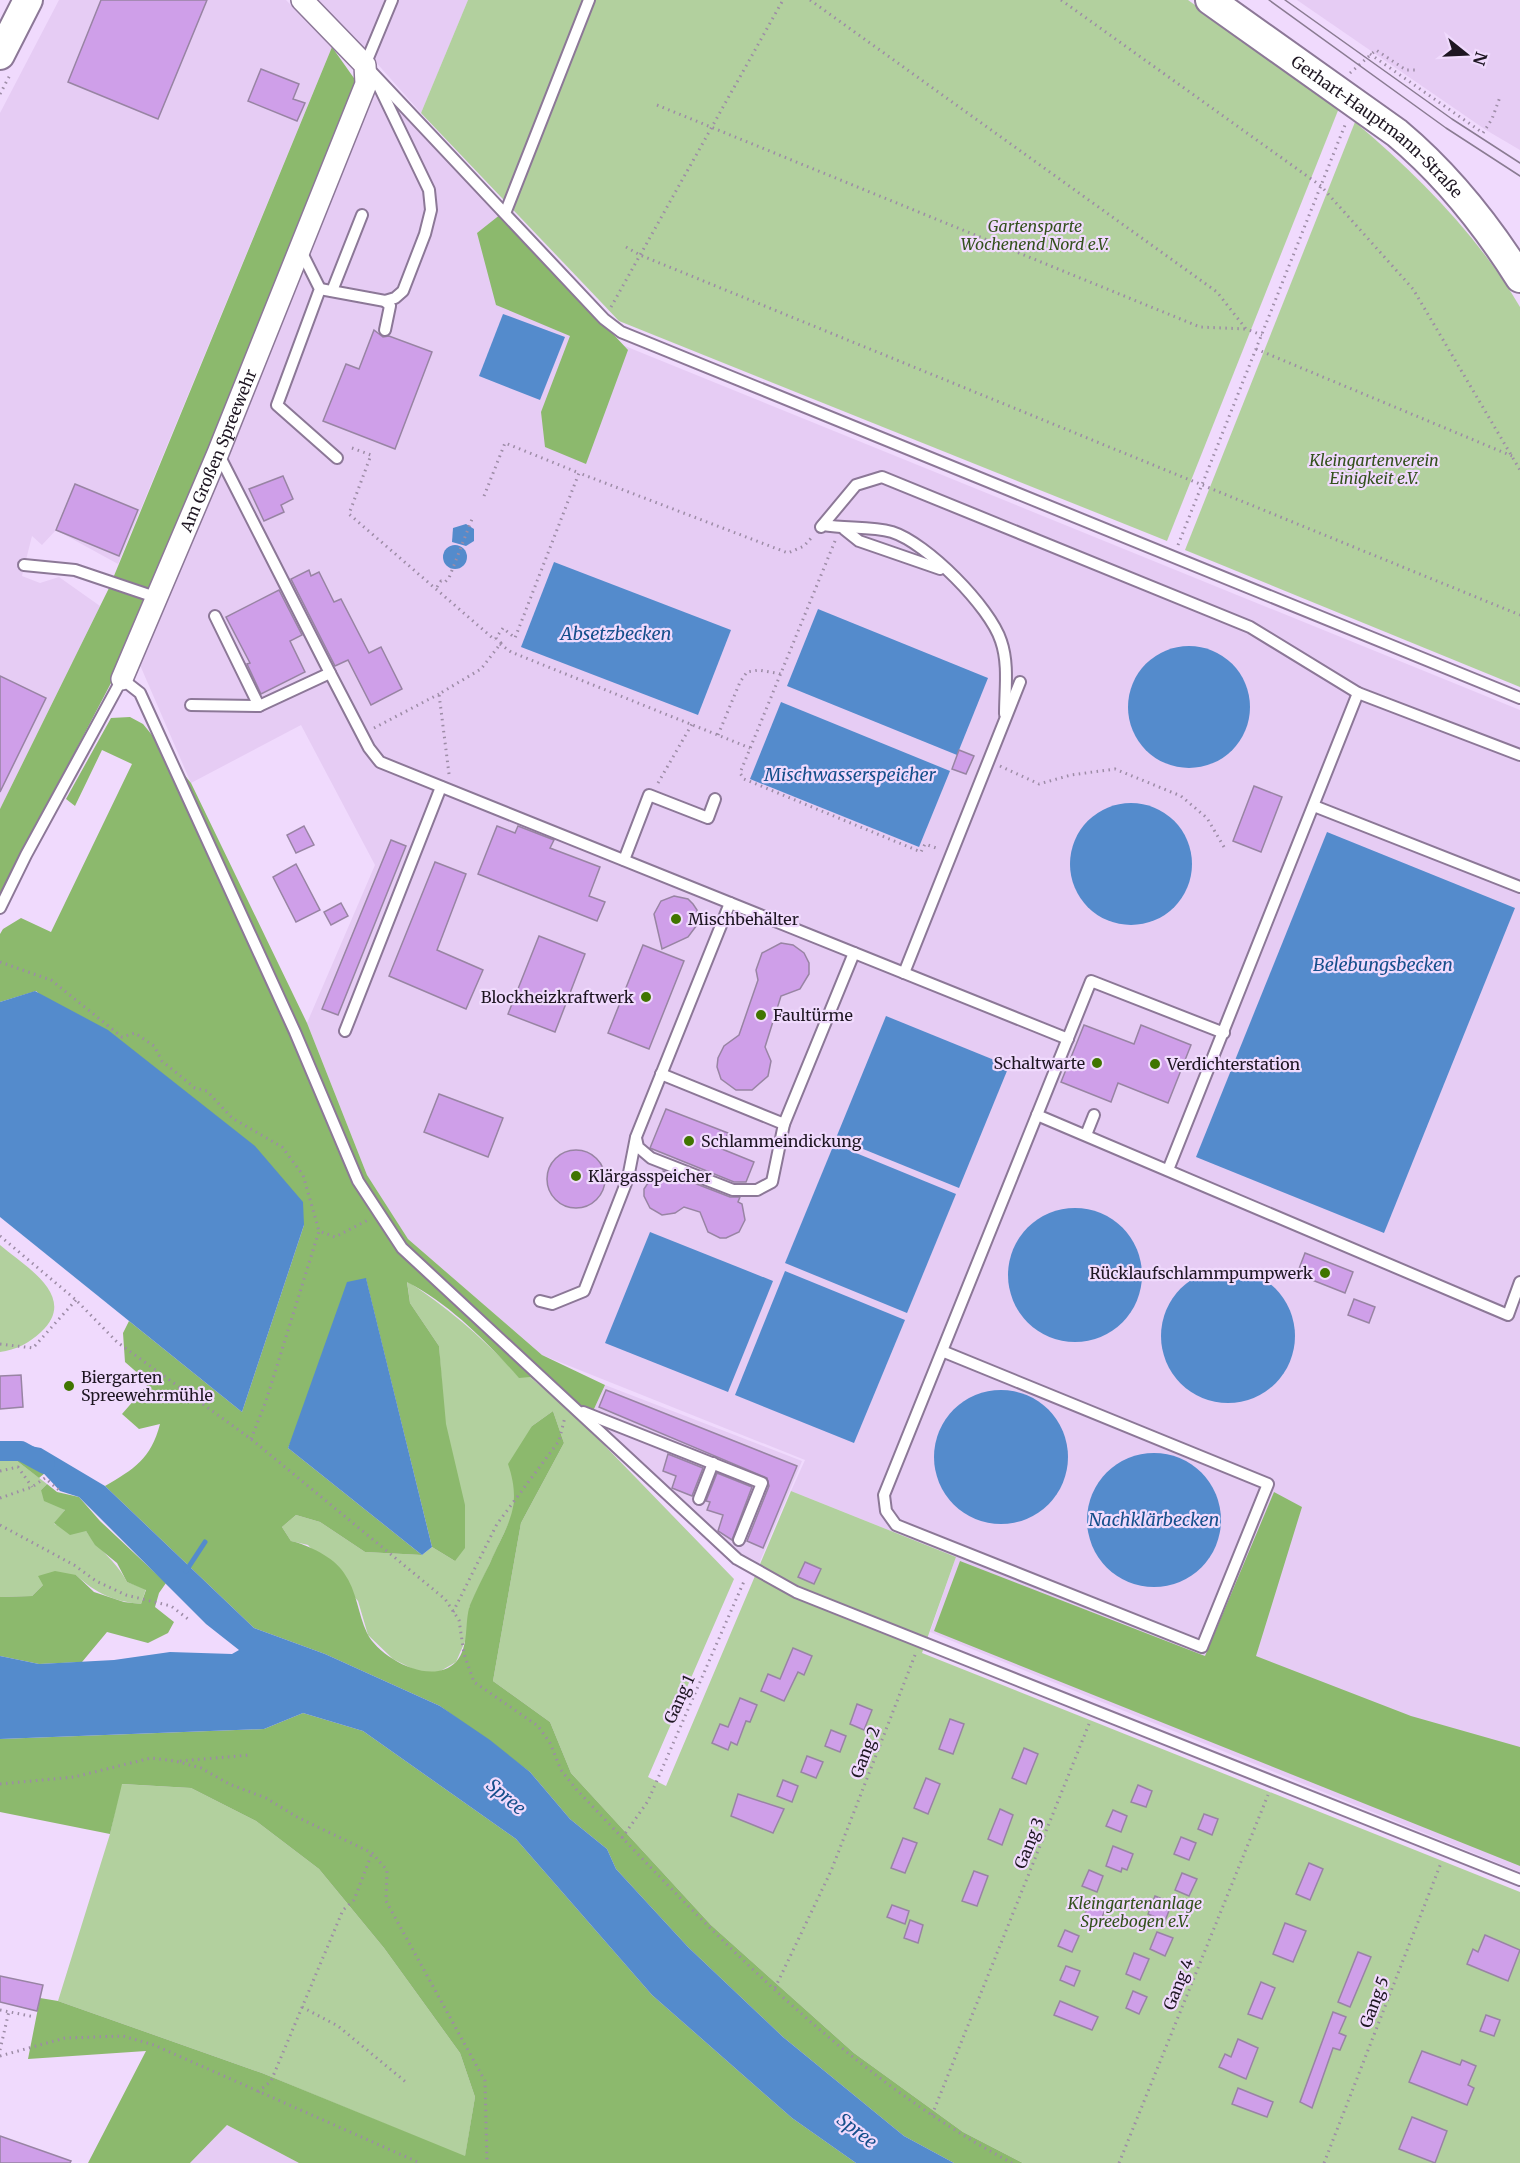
<svg xmlns="http://www.w3.org/2000/svg" width="1520" height="2163" viewBox="0 0 1520 2163" font-family="Merriweather,serif">
  <style>
    .built { fill: #e6ccf4 }
    .green { fill: #b2d09e }
    .forest { fill: #8cb96d }
    .water { fill: #548bcc }
    .lines { fill: none; stroke-linecap: round; stroke-linejoin: round }
    .stream { stroke: #548bcc; stroke-width: 5 }
    .canal { stroke: #548bcc; stroke-width: 20 }
    .building { fill: #cf9fe9; stroke: #9884a3; stroke-width: 1.5 }
    .lane-casing { stroke: #8c7897; stroke-width: 14 }
    .street-casing { stroke: #8c7897; stroke-width: 24 }
    .secondary-casing { stroke: #8c7897; stroke-width: 32 }
    .path { stroke: #9d8ca6; stroke-width: 3; stroke-dasharray: 1.5 4.5; stroke-linecap: butt }
    .lane { stroke: #fff; stroke-width: 10 }
    .street { stroke: #fff; stroke-width: 21 }
    .secondary { stroke: #fff; stroke-width: 28 }
    .tram { stroke: #8a7b92; stroke-width: 1.5 }
    .poi-dot { fill: #407500; stroke: #f0dafd; stroke-width: 2 }
    .labels { text-anchor: middle; stroke-width: 4.5; stroke-linejoin: round; paint-order: stroke }
    .street-label { font-size: 16px; fill: #1e1622; stroke: #f0dafd }
    .park-label { font-size: 16px; font-style: italic; fill: #33511c; stroke: #f0dafd }
    .poi-label { font-size: 16px; fill: #1e1622; stroke: #f0dafd; text-anchor: start }
    .water-label { font-size: 18px; font-style: italic; fill: #154f8b; stroke: #f0dafd }
  </style>
  <rect width="100%" height="100%" fill="#f0dafd"/>
  <!-- built -->
  <g class="built">
    <polygon points="59,0 286,0 332,47 118,564 56,530 42,545 32,536 22,576 40,583 59,577 100,606 0,809 0,113"/>
    <polygon points="315,0 468,0 421,113 366,51"/>
    <polygon points="1297,0 1520,0 1520,150 1486,130"/>
    <polygon points="374,84 620,344 1520,710 1520,1872 930,1632 956,1557 791,1491 805,1460 542,1355 408,1239 367,1175 307,1023 375,865 301,725 191,783 140,665 146,645"/>
    <polygon points="605,1385 802,1461 758,1566 740,1556 713,1533 600,1424 594,1409"/>
    <polygon points="227,2125 299,2163 190,2163"/>
  </g>
  <!-- green -->
  <g class="green">
    <polygon points="468,0 1188,0 1339,108 1167,541 619,321 421,113"/>
    <path d="M1355 122C1417 174 1479 237 1520 307V687L1185 550Z"/>
    <path d="M0 1245C26 1267 79 1297 41 1332 29 1343 16 1350 0 1352Z"/>
    <path d="M407 1281C450 1309 485 1340 519 1377H530L576 1416 734 1579 648 1777 666 1786 791 1491 956 1557 922 1653 1520 1892V2163H1023L963 2132 854 2053 711 1925 571 1773 550 1722 493 1681 521 1523 564 1443 553 1411 532 1426 515 1484 513 1514 469 1608V1632L456 1662 437 1673 417 1671 393 1659 368 1635 358 1601 308 1545 291 1541 282 1527 296 1515 320 1522 365 1552 422 1555 432 1547 455 1561 439 1346 410 1303Z"/>
    <path d="M0 1457H12L47 1484 41 1490 65 1510 54 1524 86 1531C100 1552 115 1559 127 1582L146 1589 141 1604C113 1601 97 1594 76 1575L43 1585 32 1596 0 1597Z"/>
    <polygon points="121,1784 191,1788 256,1821 319,1869 384,1948 460,2053 475,2097 465,2157 262,2073 58,2001 110,1834"/>
  </g>
  <!-- forest -->
  <g class="forest">
    <polygon points="332,47 356,81 122,662 0,895 0,809 109,588"/>
    <polygon points="501,214 628,350 586,464 545,447 541,412 570,336 496,305 477,233"/>
    <path d="M130 717 143 724 191 783 307 1023 367 1175 408 1239 542 1355 605 1385 594 1409 600 1424 530 1377 519 1378C486 1341 451 1305 407 1282L410 1303 439 1346 446 1424 465 1505V1548L455 1561 432 1547 366 1279 288 1448 422 1555 365 1552 320 1522 296 1515 282 1527 291 1541C308 1545 334 1557 344 1573 357 1591 358 1614 367 1633 379 1658 432 1687 456 1662 470 1646 464 1622 470 1605 476 1591 483 1577 490 1563 507 1524 523 1508 508 1464L532 1426 553 1411 564 1443 521 1523 493 1681 550 1722 571 1773 711 1925 854 2053 963 2132 1023 2163H954L904 2136 783 2037 688 1947 616 1869 607 1849 570 1819 530 1772 440 1706 325 1654 254 1628 105 1486C134 1469 151 1459 160 1424L139 1429 122 1414 149 1383 125 1362 123 1333 129 1321 242 1412 304 1225 36 991 0 1002V934L3 929 21 918 51 932 132 764 102 750 75 806 66 799 111 718Z"/>
    <polygon points="20,1455 45,1473 39,1478 12,1457"/>
    <polygon points="47,1484 57,1492 79,1497 100,1521 166,1583 159,1593 155,1607 174,1622 168,1633 148,1643 107,1632 82,1662 39,1664 0,1656 0,1597 32,1596 43,1585 38,1576 55,1571 76,1575 94,1592 124,1602 141,1604 146,1590 127,1582 117,1563 95,1545 86,1531 70,1535 54,1523 65,1510 44,1501 41,1490"/>
    <polygon points="1274,1492 1302,1507 1256,1656 1411,1716 1520,1747 1520,1866 934,1631 960,1561 1205,1656"/>
    <polygon points="303,1713 363,1731 516,1839 652,1995 792,2118 856,2163 299,2163 227,2125 190,2163 88,2163 146,2051 28,2059 40,1998 58,2001 262,2073 465,2156 475,2097 460,2053 384,1948 319,1869 256,1821 191,1788 122,1784 110,1834 0,1812 0,1739 264,1729"/>
  </g>
  <!-- water -->
  <g class="water">
    <polygon points="503,314 565,337 540,400 479,376"/>
    <polygon points="466,524 474,529 474,541 466,546 452,542 453,528"/>
    <circle cx="455" cy="557" r="12"/>
    <polygon points="554,562 731,630 698,715 521,647"/>
    <polygon points="818,609 988,678 957,755 787,686"/>
    <circle cx="1189" cy="707" r="61"/>
    <polygon points="781,702 950,771 919,847 750,779"/>
    <circle cx="1131" cy="864" r="61"/>
    <polygon points="1327,832 1515,908 1384,1233 1196,1157"/>
    <polygon points="35,991 108,1030 255,1146 303,1202 304,1225 242,1412 0,1217 0,1002"/>
    <polygon points="886,1016 1009,1066 959,1188 836,1138"/>
    <polygon points="834,1144 956,1194 907,1313 785,1263"/>
    <circle cx="1075" cy="1275" r="67"/>
    <polygon points="650,1232 773,1281 728,1392 605,1343"/>
    <circle cx="1228" cy="1336" r="67"/>
    <polygon points="785,1271 905,1320 854,1443 735,1395"/>
    <polygon points="366,1278 432,1547 422,1555 288,1448 347,1282"/>
    <circle cx="1001" cy="1457" r="67"/>
    <polygon points="25,1445 41,1448 105,1486 254,1628 325,1654 440,1706 490,1740 530,1772 570,1819 607,1849 616,1869 688,1947 783,2037 904,2136 954,2163 856,2163 792,2118 652,1995 516,1839 363,1731 303,1713 264,1729 0,1739 0,1656 39,1664 114,1660 170,1652 232,1654 239,1650 206,1624 79,1497 60,1491 34,1463 20,1455"/>
    <circle cx="1154" cy="1520" r="67"/>
  </g>
  <g class="lines">
    <!-- stream -->
    <polyline class="stream" points="186,1571 205,1542"/>
    <!-- canal -->
    <polyline class="canal" points="0,1451 21,1451 45,1464"/>
  </g>
  <!-- building -->
  <g class="building">
    <polygon points="101,0 207,0 158,119 68,82"/>
    <polygon points="261,69 299,84 293,99 305,103 297,121 248,101"/>
    <polygon points="374,330 383,337 389,336 432,352 395,449 323,421 346,364 359,369"/>
    <polygon points="283,476 293,499 281,505 284,512 264,521 249,489"/>
    <polygon points="75,484 138,510 119,556 56,530"/>
    <polygon points="309,570 311,576 319,572 334,602 341,599 369,653 381,647 402,689 371,705 348,660 335,666 291,579"/>
    <polygon points="279,590 302,635 290,641 305,672 261,694 247,664 250,663 226,617"/>
    <polygon points="0,676 46,698 0,792"/>
    <polygon points="959,750 974,756 966,774 952,769"/>
    <polygon points="1254,786 1282,797 1261,852 1233,841"/>
    <polygon points="304,826 314,845 296,853 287,835"/>
    <polygon points="497,826 515,833 518,826 554,840 550,848 600,867 589,896 605,902 597,921 478,874"/>
    <polygon points="391,840 406,846 338,1015 322,1009"/>
    <polygon points="435,862 466,874 437,950 483,970 466,1009 389,976"/>
    <polygon points="296,864 320,910 296,922 273,877"/>
    <polygon points="674,896 688,899 693,904 697,910 697,925 688,937 662,949 654,914 661,901"/>
    <polygon points="341,903 348,916 331,925 324,912"/>
    <polygon points="539,936 585,954 555,1032 508,1014"/>
    <polygon points="781,943 793,945 804,953 809,963 809,974 800,989 781,996 765,1047 771,1061 768,1076 752,1090 736,1090 721,1079 717,1067 718,1058 724,1046 739,1035 758,980 756,970 762,953"/>
    <polygon points="643,945 684,961 649,1049 608,1033"/>
    <polygon points="1084,1025 1134,1044 1141,1025 1191,1045 1168,1103 1118,1083 1111,1102 1061,1082"/>
    <polygon points="439,1094 503,1118 488,1157 424,1132"/>
    <polygon points="666,1109 728,1133 722,1149 754,1162 746,1182 734,1182 650,1148"/>
    <circle cx="576" cy="1179" r="29"/>
    <polygon points="663,1171 730,1197 740,1197 738,1202 742,1204 745,1220 739,1232 726,1238 720,1238 708,1232 700,1212 684,1207 675,1213 662,1215 650,1208 644,1196 644,1189 652,1177"/>
    <polygon points="1305,1253 1353,1272 1345,1293 1297,1274"/>
    <polygon points="1354,1299 1375,1307 1369,1323 1348,1315"/>
    <polygon points="21,1375 23,1407 0,1409 0,1376"/>
    <polygon points="606,1390 797,1466 763,1548 747,1541 769,1486 767,1478 599,1407"/>
    <polygon points="668,1454 703,1468 692,1496 672,1488 676,1476 663,1471"/>
    <polygon points="717,1473 752,1487 732,1540 718,1531 723,1515 707,1510 710,1502 706,1501"/>
    <polygon points="805,1562 821,1569 814,1584 798,1577"/>
    <polygon points="793,1648 812,1656 804,1675 798,1672 784,1701 761,1691 768,1674 780,1679"/>
    <polygon points="740,1698 757,1705 750,1722 746,1721 737,1745 731,1742 728,1750 712,1743 720,1724 728,1727"/>
    <polygon points="857,1704 872,1710 864,1730 850,1724"/>
    <polygon points="950,1719 964,1724 953,1754 939,1749"/>
    <polygon points="831,1730 846,1736 840,1752 825,1746"/>
    <polygon points="1024,1748 1038,1754 1026,1784 1012,1778"/>
    <polygon points="807,1756 823,1762 816,1778 801,1772"/>
    <polygon points="926,1778 940,1784 928,1814 914,1808"/>
    <polygon points="783,1780 798,1786 792,1802 777,1796"/>
    <polygon points="1138,1785 1152,1791 1146,1807 1131,1802"/>
    <polygon points="738,1794 784,1809 773,1833 731,1816"/>
    <polygon points="1000,1809 1013,1815 1002,1845 988,1839"/>
    <polygon points="1113,1810 1127,1816 1121,1832 1106,1826"/>
    <polygon points="1204,1814 1218,1819 1212,1835 1198,1829"/>
    <polygon points="1181,1837 1196,1843 1189,1860 1174,1854"/>
    <polygon points="903,1838 917,1843 905,1873 891,1868"/>
    <polygon points="1113,1846 1133,1854 1127,1870 1122,1868 1121,1872 1106,1866"/>
    <polygon points="1309,1863 1323,1869 1310,1900 1296,1894"/>
    <polygon points="1089,1870 1103,1876 1097,1892 1082,1886"/>
    <polygon points="974,1871 988,1876 977,1906 962,1901"/>
    <polygon points="1182,1873 1197,1879 1189,1896 1175,1890"/>
    <polygon points="1155,1896 1172,1903 1165,1921 1148,1914"/>
    <polygon points="1089,1904 1105,1910 1098,1927 1082,1921"/>
    <polygon points="892,1905 909,1911 905,1924 887,1917"/>
    <polygon points="910,1920 923,1925 918,1943 904,1938"/>
    <polygon points="1285,1923 1306,1931 1293,1962 1273,1954"/>
    <polygon points="1065,1930 1079,1936 1072,1952 1058,1946"/>
    <polygon points="1157,1932 1173,1938 1165,1956 1150,1949"/>
    <polygon points="1485,1935 1520,1950 1508,1981 1467,1964 1473,1949 1478,1952"/>
    <polygon points="1358,1952 1371,1957 1350,2007 1338,2002"/>
    <polygon points="1134,1953 1149,1959 1140,1980 1126,1974"/>
    <polygon points="1066,1966 1080,1971 1074,1986 1060,1980"/>
    <polygon points="0,1976 43,1985 37,2011 0,2002"/>
    <polygon points="1261,1982 1275,1988 1262,2019 1248,2014"/>
    <polygon points="1133,1991 1147,1997 1139,2014 1126,2008"/>
    <polygon points="1060,2001 1098,2017 1092,2030 1054,2015"/>
    <polygon points="1333,2012 1346,2017 1339,2033 1346,2036 1340,2050 1333,2048 1312,2108 1300,2102"/>
    <polygon points="1486,2015 1500,2020 1494,2036 1480,2031"/>
    <polygon points="1238,2039 1258,2048 1246,2079 1219,2067 1225,2054 1231,2057"/>
    <polygon points="1422,2051 1460,2065 1462,2060 1476,2066 1468,2085 1474,2088 1467,2105 1409,2082"/>
    <polygon points="1238,2088 1273,2102 1267,2117 1232,2104"/>
    <polygon points="1412,2117 1447,2131 1435,2163 1399,2149"/>
    <polygon points="0,2136 71,2161 70,2163 0,2163"/>
  </g>
  <g class="lines">
    <defs>
      <g id="lane">
        <polyline points="392,0 365,65 604,319 621,332 1520,698"/>
        <polyline points="506,211 589,0"/>
        <polyline points="301,251 320,289 277,405 337,458"/>
        <polyline points="320,289 385,301 395,298 403,291 425,234 431,210 429,190 376,80"/>
        <polyline points="332,291 362,215"/>
        <polyline points="385,301 390,306 385,330"/>
        <polyline points="218,453 330,673 369,748 380,762 1068,1039"/>
        <path d="M823 525C846 529 870 526 892 532 927 543 990 607 1001 641 1009 664 1005 690 1005 714"/>
        <polyline points="821,527 856,485 882,477 1250,627 1358,693"/>
        <polyline points="844,529 859,541 940,569"/>
        <polyline points="24,565 75,570 158,598"/>
        <polyline points="215,616 259,706"/>
        <polyline points="191,705 259,706 330,673"/>
        <polyline points="1314,806 1520,887"/>
        <polyline points="624,860 649,795 708,818 715,799"/>
        <polyline points="0,908 26,855 122,679 140,693 295,1032 358,1181 402,1248 737,1559 796,1592 1520,1880"/>
        <polyline points="904,973 1020,682"/>
        <polyline points="345,1031 441,787"/>
        <polyline points="661,1074 784,1124"/>
        <polyline points="1037,1115 1508,1315 1520,1282"/>
        <polyline points="1086,1135 1094,1115"/>
        <polyline points="636,1138 638,1147 651,1158 733,1190 757,1190 772,1182 784,1124 854,953"/>
        <polyline points="1168,1170 1358,693 1520,755"/>
        <polyline points="540,1301 552,1304 584,1291 628,1178 636,1137 730,903"/>
        <path d="M942 1351 1268 1484 1202 1647 896 1525 886 1511 884 1495C953 1324 1022 1152 1091 981L1224 1033"/>
        <polyline points="583,1412 762,1483 739,1540"/>
        <polyline points="699,1499 713,1463"/>
      </g>
      <g id="street">
        <path id="s1" d="M122 679 218 453 366 84 365 65 302 0"/>
      </g>
      <g id="secondary">
        <path id="s2" d="M1210 0 1397 133C1446 174 1486 224 1520 278"/>
        <polyline points="0,55 28,0"/>
      </g>
    </defs>
    <!-- lane casing -->
    <use href="#lane" class="lane-casing"/>
    <!-- street casing -->
    <use href="#street" class="street-casing"/>
    <!-- secondary casing -->
    <use href="#secondary" class="secondary-casing"/>
    <!-- path -->
    <g class="path">
      <polyline points="810,0 1217,292 1246,329 1262,335"/>
      <polyline points="1061,0 1321,186 1413,289 1520,470"/>
      <polyline points="1370,54 1483,133 1492,119 1500,97"/>
      <polyline points="1350,73 1376,50 1406,70 1419,70"/>
      <polyline points="0,94 10,75"/>
      <polyline points="657,105 1200,327 1246,329"/>
      <polyline points="626,247 640,255 1520,615"/>
      <polyline points="611,307 783,0"/>
      <polyline points="1256,349 1512,456"/>
      <polyline points="352,448 371,455 349,514 495,640"/>
      <polyline points="484,496 505,443 579,473"/>
      <polyline points="835,541 740,773 744,779 921,852 925,844 939,849"/>
      <polyline points="1178,545 1345,125"/>
      <polyline points="437,587 441,581 445,582 449,578 472,519"/>
      <polyline points="500,644 511,652 750,748"/>
      <polyline points="374,728 439,694"/>
      <polyline points="718,735 740,682 747,672 759,670 781,674"/>
      <polyline points="1000,766 1039,784 1071,775 1115,769 1181,796 1207,818 1224,847"/>
      <polyline points="449,774 439,694 481,669 501,643 496,638 503,628 515,638 579,473 788,553 804,546 813,536"/>
      <polyline points="658,783 692,724"/>
      <polyline points="0,962 51,980 122,1037 135,1033 154,1046 162,1061 195,1088 207,1091 232,1118 282,1147 303,1175 319,1231"/>
      <path d="M0 1236 76 1300 117 1342 251 1439 445 1599 459 1620 464 1654 474 1682 538 1726 550 1743 561 1770 576 1789C707 1927 842 2073 1012 2163"/>
      <polyline points="0,1344 33,1348 76,1300"/>
      <polyline points="251,1439 266,1401 319,1231 335,1237 368,1220"/>
      <polyline points="0,1471 18,1467 32,1487"/>
      <polyline points="0,1498 32,1487 45,1478 60,1491"/>
      <polyline points="0,1525 74,1565 96,1581 126,1595 171,1606 188,1619"/>
      <polyline points="453,1612 497,1524 559,1441 565,1417"/>
      <polyline points="180,1761 250,1755"/>
      <polyline points="0,1784 74,1777 151,1758 175,1761 201,1768 229,1784 266,1798 297,1817 372,1853 387,1870 386,1901 485,2081 487,2163"/>
      <polyline points="622,1838 648,1801 745,1579"/>
      <polyline points="775,1988 831,1871 915,1655"/>
      <polyline points="302,2007 338,2026 407,2083"/>
      <polyline points="0,2010 35,2017"/>
      <polyline points="0,2050 9,2011"/>
      <polyline points="0,2056 65,2038 123,2036 154,2045 420,2163"/>
      <polyline points="258,2092 271,2081 343,1910 354,1900 372,1853"/>
      <polyline points="932,2115 1089,1724"/>
      <polyline points="1119,2163 1268,1795"/>
      <polyline points="1324,2163 1441,1863"/>
    </g>
    <!-- lane -->
    <use href="#lane" class="lane"/>
    <!-- street -->
    <use href="#street" class="street"/>
    <!-- secondary -->
    <use href="#secondary" class="secondary"/>
    <!-- tram -->
    <g class="tram">
      <polyline points="1269,0 1446,128 1520,176"/>
      <polyline points="1285,0 1452,119 1520,163"/>
    </g>
  </g>
  <!-- markers -->
  <g class="poi-dot">
    <circle cx="676" cy="919" r="6"/>
    <circle cx="646" cy="997" r="6"/>
    <circle cx="761" cy="1015" r="6"/>
    <circle cx="1097" cy="1063" r="6"/>
    <circle cx="1155" cy="1064" r="6"/>
    <circle cx="689" cy="1141" r="6"/>
    <circle cx="576" cy="1176" r="6"/>
    <circle cx="1325" cy="1273" r="6"/>
    <circle cx="69" cy="1386" r="6"/>
  </g>
  <g class="labels">
    <!-- street labels -->
    <g class="street-label">
      <text dy="6" stroke="none"><textPath href="#s2" startOffset="210">Gerhart-Hauptmann-Straße</textPath></text>
      <text dy="6" stroke="none"><textPath href="#s1" startOffset="248">Am Großen Spreewehr</textPath></text>
      <text transform="translate(679 1699) rotate(-66)" y="6">Gang 1</text>
      <text transform="translate(865 1752) rotate(-69)" y="6">Gang 2</text>
      <text transform="translate(1029 1843) rotate(-68)" y="6">Gang 3</text>
      <text transform="translate(1178 1984) rotate(-68)" y="6">Gang 4</text>
      <text transform="translate(1374 2002) rotate(-69)" y="6">Gang 5</text>
    </g>
    <!-- park labels -->
    <g class="park-label">
      <text x="1035" y="232">Gartensparte<tspan x="1035" dy="18">Wochenend Nord e.V.</tspan></text>
      <text x="1374" y="466">Kleingartenverein<tspan x="1374" dy="18">Einigkeit e.V.</tspan></text>
      <text x="1135" y="1909">Kleingartenanlage<tspan x="1135" dy="18">Spreebogen e.V.</tspan></text>
    </g>
    <!-- poi labels -->
    <g class="poi-label">
      <text x="688" y="925">Mischbehälter</text>
      <text x="634" y="1003" text-anchor="end">Blockheizkraftwerk</text>
      <text x="773" y="1021">Faultürme</text>
      <text x="1085" y="1069" text-anchor="end">Schaltwarte</text>
      <text x="1167" y="1070">Verdichterstation</text>
      <text x="701" y="1147">Schlammeindickung</text>
      <text x="588" y="1182">Klärgasspeicher</text>
      <text x="1313" y="1279" text-anchor="end">Rücklaufschlammpumpwerk</text>
      <text x="81" y="1383">Biergarten<tspan x="81" dy="18">Spreewehrmühle</tspan></text>
    </g>
    <!-- water labels -->
    <g class="water-label">
      <text x="616" y="640">Absetzbecken</text>
      <text x="850" y="781">Mischwasserspeicher</text>
      <text x="1383" y="971">Belebungsbecken</text>
      <text x="1154" y="1526">Nachklärbecken</text>
      <text transform="translate(506 1797) rotate(40)" y="6">Spree</text>
      <text transform="translate(857 2131) rotate(38)" y="6">Spree</text>
    </g>
  </g>
  <!-- north arrow -->
  <g transform="translate(1466 54) rotate(108)" stroke="#f0dafd" stroke-width="4.5" paint-order="stroke">
  <path d="M0-4.5L10 22L0 15L-10 22Z" fill="#1e1622"/>
  <text y="-9" font-size="16" font-weight="bold" text-anchor="middle" fill="#1e1622">N</text>
  </g>
</svg>
